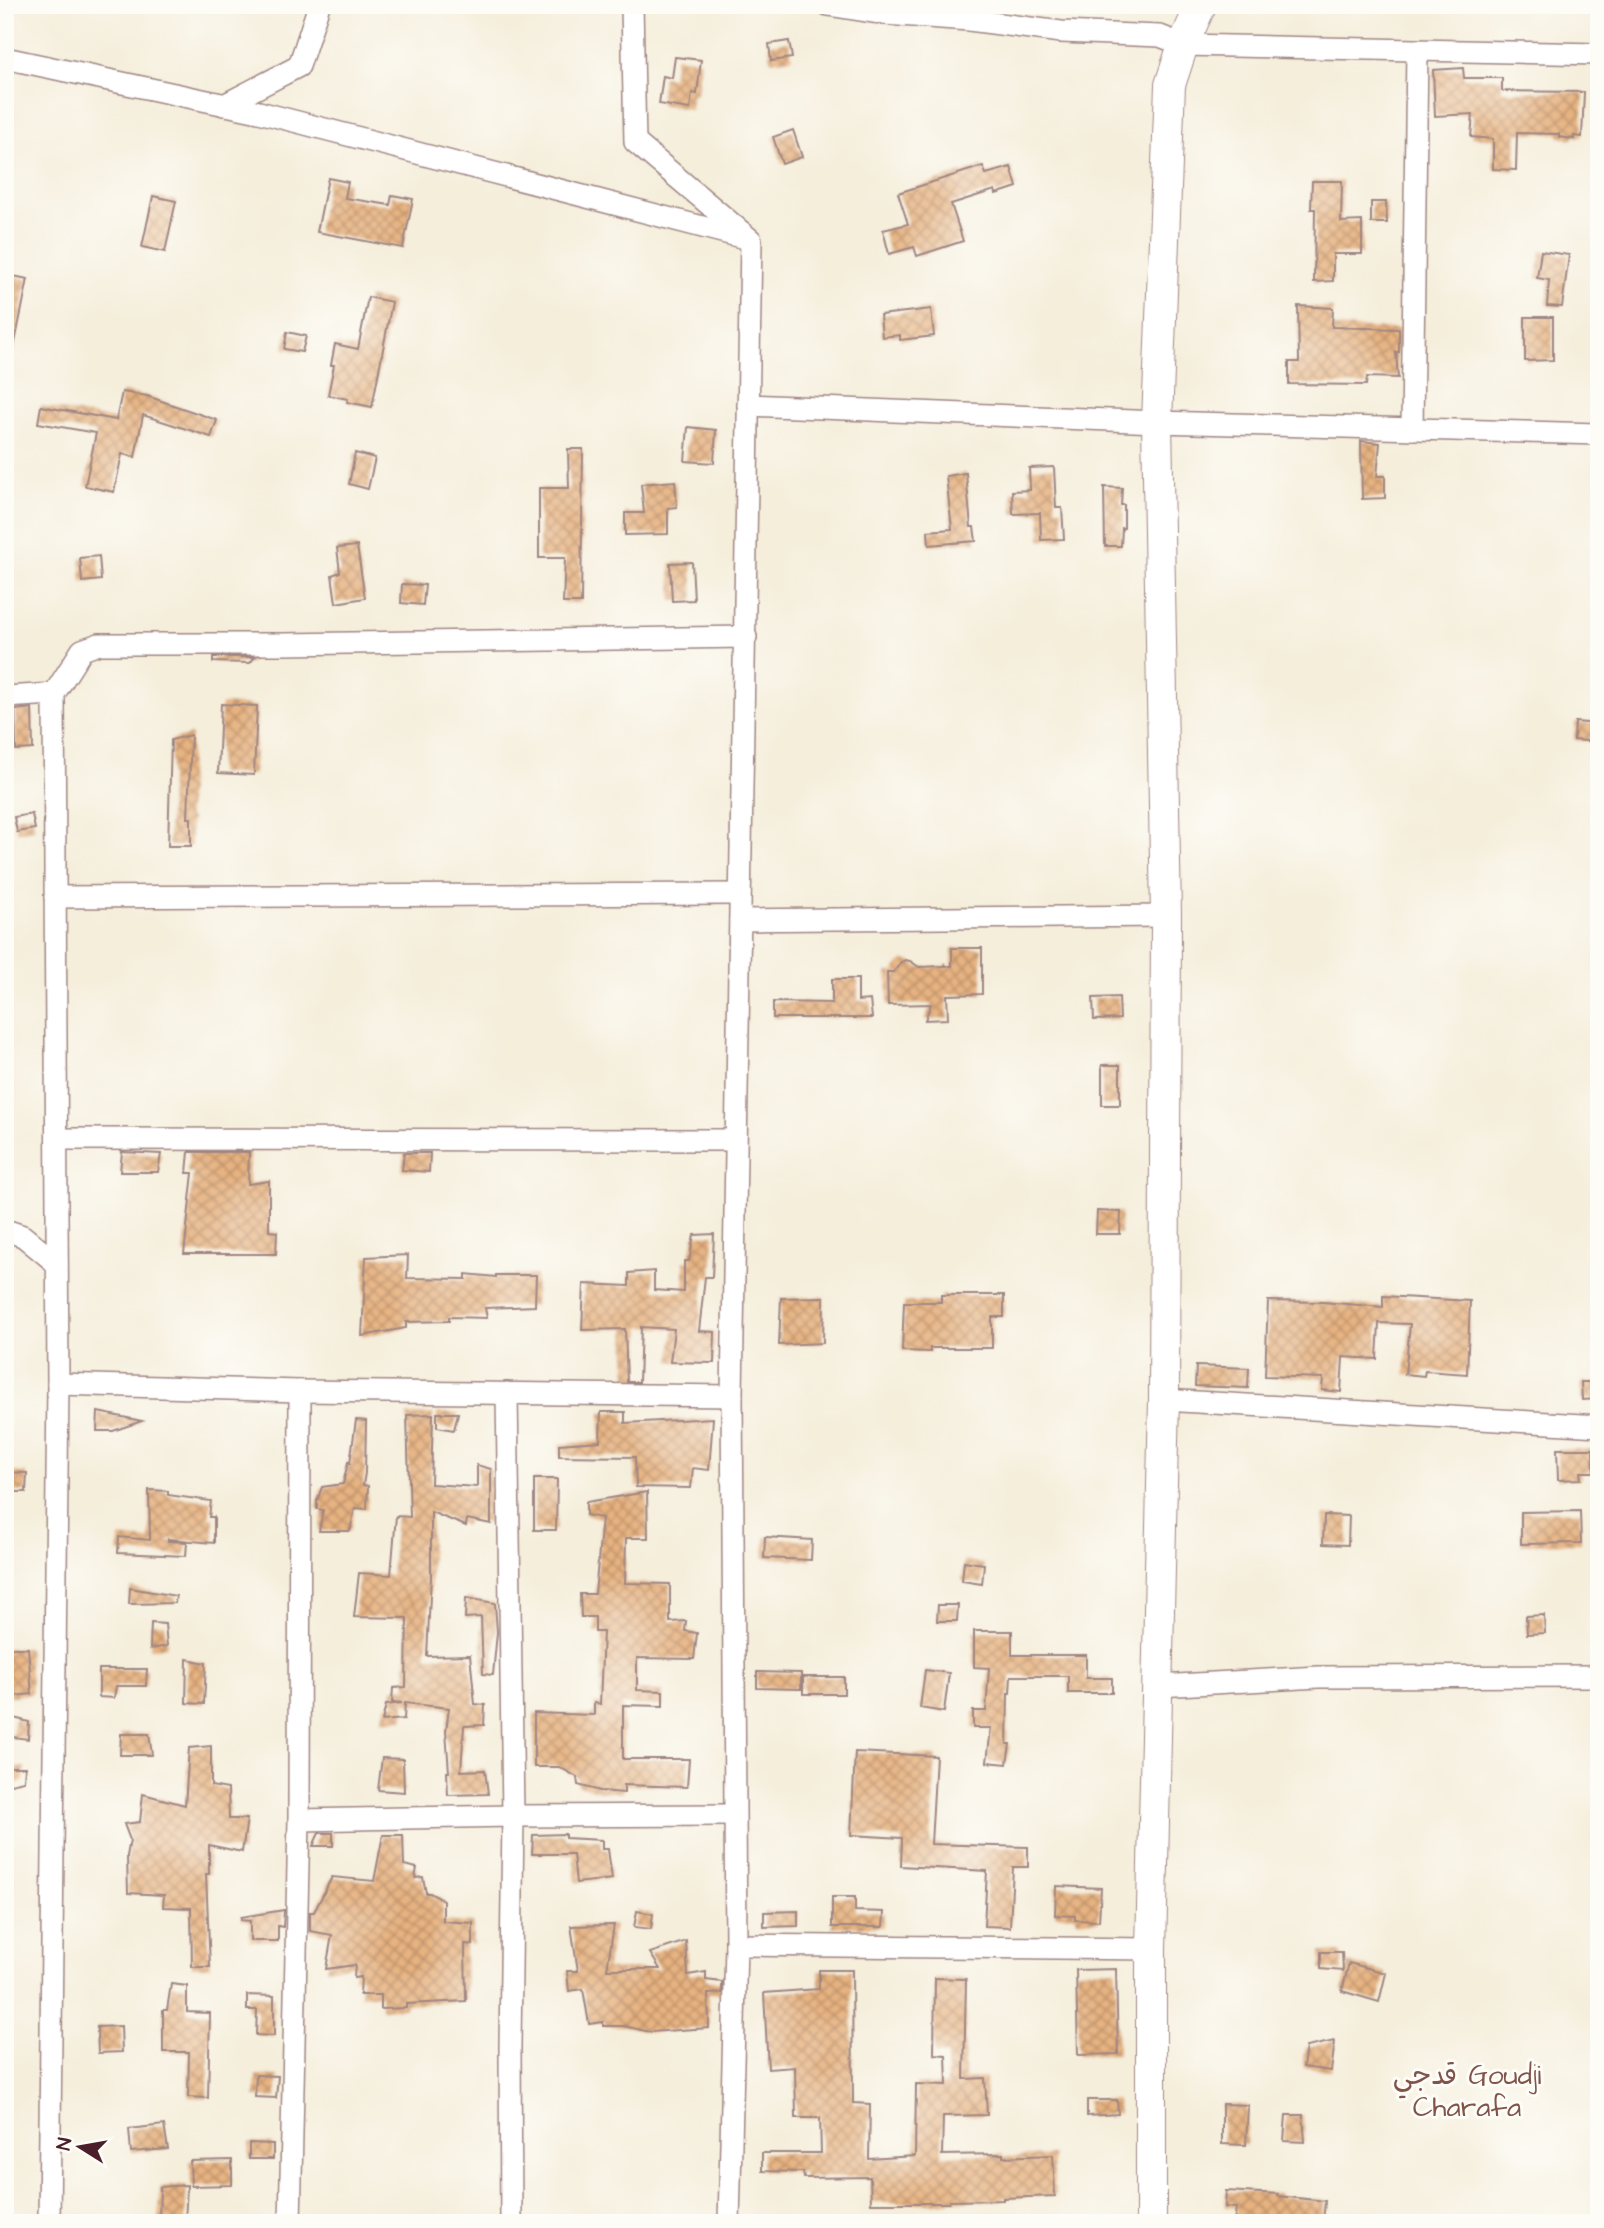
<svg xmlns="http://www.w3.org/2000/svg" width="1604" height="2228" viewBox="0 0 1604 2228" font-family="'Architects Daughter','Playpen Sans Arabic',sans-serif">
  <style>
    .building { fill: url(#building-cross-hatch) }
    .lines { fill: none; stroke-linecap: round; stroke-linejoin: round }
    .minor-casing { stroke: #a08683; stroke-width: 24 }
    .secondary-casing { stroke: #a08683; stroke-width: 32 }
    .minor { stroke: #fff; stroke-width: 21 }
    .secondary { stroke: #fff; stroke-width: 30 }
    .labels { text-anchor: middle; stroke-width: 6; stroke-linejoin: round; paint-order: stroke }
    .neighbourhood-label { font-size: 28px; fill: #815349; stroke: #fdfcf7 }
  </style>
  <defs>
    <pattern id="building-cross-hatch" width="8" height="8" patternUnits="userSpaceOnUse" patternTransform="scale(1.75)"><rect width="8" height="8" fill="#e7b381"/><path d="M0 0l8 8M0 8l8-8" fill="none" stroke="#bd916a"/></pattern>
  </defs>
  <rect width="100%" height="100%" fill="#fdfcf7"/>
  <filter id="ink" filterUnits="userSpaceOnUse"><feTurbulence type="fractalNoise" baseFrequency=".0143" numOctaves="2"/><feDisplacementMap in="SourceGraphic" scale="14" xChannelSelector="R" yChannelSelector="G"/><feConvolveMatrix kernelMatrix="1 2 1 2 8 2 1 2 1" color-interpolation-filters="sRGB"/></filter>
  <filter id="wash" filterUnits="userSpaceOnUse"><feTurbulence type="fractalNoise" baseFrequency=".00686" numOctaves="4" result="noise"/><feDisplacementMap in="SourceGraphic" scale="28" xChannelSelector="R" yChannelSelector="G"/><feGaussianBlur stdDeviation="1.57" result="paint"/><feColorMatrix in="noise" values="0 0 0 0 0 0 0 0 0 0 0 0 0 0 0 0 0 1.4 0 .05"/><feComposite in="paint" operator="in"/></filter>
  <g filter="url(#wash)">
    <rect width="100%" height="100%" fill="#f5eedb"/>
    <g id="blocks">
      <!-- building -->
      <g class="building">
        <polygon points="789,41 792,58 771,61 769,44"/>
        <polygon points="675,57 701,60 697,94 692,93 690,109 659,104 663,76 672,78"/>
        <polygon points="1463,68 1464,78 1502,78 1502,91 1584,92 1582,137 1574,136 1574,139 1559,137 1559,134 1517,133 1516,170 1493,169 1493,139 1471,137 1473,114 1435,116 1433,70"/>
        <polygon points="793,130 802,157 782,164 773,137"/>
        <polygon points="983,166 986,174 1011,167 1017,187 996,194 995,190 951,204 963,241 917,256 914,247 889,254 883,230 908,224 898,193"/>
        <polygon points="328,178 348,182 345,198 390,205 392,195 413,199 403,248 317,232"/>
        <polygon points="1312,181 1342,181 1341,222 1362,221 1362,254 1333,254 1333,281 1314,282 1315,209 1311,209"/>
        <polygon points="153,196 176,201 165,252 142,247"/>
        <polygon points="1371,202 1386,202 1387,223 1371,223"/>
        <polygon points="1541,251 1569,255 1562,307 1547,306 1549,280 1537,278"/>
        <polygon points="13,276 28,279 13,352 5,351 5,308"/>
        <polygon points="368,297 392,302 372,407 347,402 348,399 328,395 334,365 331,365 335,344 358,349"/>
        <polygon points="1298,306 1333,308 1332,327 1399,329 1399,352 1396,352 1398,378 1367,377 1366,385 1289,384 1289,362 1299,362"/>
        <polygon points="931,309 934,336 900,340 900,335 882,337 880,315"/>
        <polygon points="1525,317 1553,317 1553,360 1525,361"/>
        <polygon points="287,332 306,336 302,352 284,349"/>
        <polygon points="122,392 147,396 217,420 211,437 143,415 135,457 122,454 114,492 85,486 96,433 38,423 41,406 116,420"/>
        <polygon points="688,427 716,430 714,463 685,461"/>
        <polygon points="1361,441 1380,443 1377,476 1385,476 1385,498 1362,499"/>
        <polygon points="568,449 583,449 581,603 563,603 565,558 539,558 539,488 569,488"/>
        <polygon points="355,453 375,458 368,489 349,484"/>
        <polygon points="1054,467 1056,508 1062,508 1064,539 1041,540 1040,513 1013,514 1012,491 1030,490 1029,468"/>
        <polygon points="966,473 971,527 974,527 976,541 929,545 928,531 952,529 946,476"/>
        <polygon points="675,481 677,507 668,508 668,534 625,535 625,513 644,513 641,484"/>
        <polygon points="1104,487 1122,488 1121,505 1124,505 1124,528 1122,528 1121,546 1105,546"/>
        <polygon points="357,546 365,598 336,603 332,575 340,572 337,548"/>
        <polygon points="99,556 101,580 82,582 80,558"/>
        <polygon points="692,562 694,600 672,601 670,563"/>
        <polygon points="402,584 425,585 423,605 401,603"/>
        <polygon points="213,657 255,657 250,663 213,662"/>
        <polygon points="221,704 257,706 254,775 218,773"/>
        <polygon points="32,708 33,749 16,750 15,710"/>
        <polygon points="1575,722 1599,724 1599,742 1574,740"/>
        <polygon points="191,735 188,818 191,818 191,846 168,846 171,740"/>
        <polygon points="32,814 35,829 17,832 14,817"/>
        <polygon points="952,948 982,948 982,994 947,995 948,1019 925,1020 931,1004 888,1005 887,972 894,972 900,963 905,960 910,961 919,967 944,966 945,964 946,966 952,966"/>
        <polygon points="832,979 858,979 858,1001 870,1000 872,1018 773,1018 773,1002 832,1003"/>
        <polygon points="1119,997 1120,1019 1094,1020 1093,998"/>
        <rect x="1102" y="1065" width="18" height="40"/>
        <polygon points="122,1152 161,1154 158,1172 120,1172"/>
        <polygon points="189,1152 249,1152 248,1184 269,1181 269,1231 277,1232 276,1254 184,1254 193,1173 187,1173"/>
        <polygon points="404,1153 430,1153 429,1172 402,1170"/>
        <polygon points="1097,1211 1121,1212 1120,1234 1096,1234"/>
        <polygon points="714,1234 712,1277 705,1277 699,1331 715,1332 714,1363 670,1362 674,1329 641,1327 639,1382 627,1382 625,1329 582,1330 584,1284 629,1286 629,1273 654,1271 654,1290 684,1292 684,1261 689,1261 694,1235"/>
        <polygon points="408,1255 407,1278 466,1279 466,1274 496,1277 496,1275 536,1275 535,1306 485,1308 487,1318 449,1317 449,1321 406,1322 406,1328 362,1336 366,1257"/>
        <polygon points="941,1295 1004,1295 1004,1317 992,1317 992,1348 930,1348 930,1352 902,1351 904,1302 941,1302"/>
        <polygon points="1383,1296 1470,1301 1467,1374 1425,1371 1424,1376 1405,1374 1410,1324 1379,1323 1377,1359 1343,1357 1341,1392 1322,1390 1323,1378 1265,1376 1268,1301 1323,1302 1383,1307"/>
        <polygon points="824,1297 823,1343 779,1345 781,1298"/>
        <polygon points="1196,1366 1249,1368 1248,1388 1195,1386"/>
        <polygon points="1581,1382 1599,1382 1599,1399 1582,1400"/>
        <polygon points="98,1412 142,1421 113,1431 97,1431"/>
        <polygon points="601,1412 625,1412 625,1423 713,1418 709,1470 693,1468 691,1488 636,1487 635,1457 559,1456 559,1444 600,1441"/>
        <polygon points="437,1413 458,1413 454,1430 437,1427"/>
        <polygon points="433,1414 431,1484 477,1487 477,1465 491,1469 491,1524 467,1519 466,1526 431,1512 431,1576 427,1656 470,1655 475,1704 485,1705 484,1725 464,1726 461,1771 485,1770 488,1794 448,1795 447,1772 449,1772 446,1731 449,1708 405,1703 404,1719 382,1721 386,1705 402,1703 392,1702 393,1688 406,1687 407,1618 354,1617 359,1573 391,1575 396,1516 410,1517 407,1415"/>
        <polygon points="356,1420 366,1421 365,1473 363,1485 368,1486 367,1509 355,1508 350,1531 319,1531 323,1510 317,1509 317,1501 322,1487 343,1484 348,1462 350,1463"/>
        <polygon points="1557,1449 1593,1449 1594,1472 1580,1472 1581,1479 1558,1480"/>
        <polygon points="5,1472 27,1473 26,1492 5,1492"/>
        <polygon points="534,1479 557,1479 556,1530 534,1530"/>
        <polygon points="149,1490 168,1491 168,1495 211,1501 209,1517 214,1517 214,1543 168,1539 168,1541 187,1542 186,1556 118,1553 119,1537 150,1540"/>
        <polygon points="647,1492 648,1538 626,1538 625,1583 670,1584 670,1622 686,1621 685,1631 697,1633 694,1659 637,1658 637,1690 663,1691 663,1706 623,1705 623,1759 689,1759 687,1787 624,1785 624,1793 600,1791 578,1785 577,1777 559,1767 534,1767 534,1713 594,1715 594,1703 600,1704 603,1632 595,1632 595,1617 581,1617 580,1594 595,1594 602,1518 586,1515 586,1502"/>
        <polygon points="1580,1511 1581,1543 1521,1544 1521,1512"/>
        <polygon points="1324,1515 1349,1516 1348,1545 1323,1544"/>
        <polygon points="765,1537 812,1540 811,1560 764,1558"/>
        <polygon points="964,1561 984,1564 982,1584 962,1581"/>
        <polygon points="130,1588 176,1596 175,1603 129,1604"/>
        <polygon points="466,1598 495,1603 497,1632 493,1675 483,1674 481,1617 465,1618"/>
        <polygon points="938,1605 958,1605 957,1621 937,1621"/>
        <polygon points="1544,1615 1545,1633 1527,1634 1526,1616"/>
        <polygon points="151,1623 165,1624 167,1646 150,1649"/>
        <polygon points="974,1631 1012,1631 1012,1655 1086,1655 1086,1678 1112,1678 1112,1693 1068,1693 1068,1676 1011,1676 1010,1693 1008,1693 1007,1744 1010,1744 1007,1764 987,1762 991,1728 973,1728 973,1711 986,1711 989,1668 974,1667"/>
        <polygon points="5,1648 28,1648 32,1694 5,1697"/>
        <polygon points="187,1659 206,1663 204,1704 186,1703"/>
        <polygon points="99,1669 147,1669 146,1686 116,1686 114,1698 99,1697"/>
        <polygon points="925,1670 949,1673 944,1712 920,1708"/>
        <polygon points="757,1672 801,1673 801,1689 757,1688"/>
        <rect x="803" y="1677" width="41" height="17"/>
        <polygon points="14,1718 29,1722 28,1739 12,1737"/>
        <polygon points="121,1734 149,1734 152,1755 120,1755"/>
        <polygon points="211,1746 211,1786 228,1789 229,1819 247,1819 242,1852 209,1845 209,1874 206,1874 210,1967 192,1967 191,1908 163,1907 164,1895 128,1893 127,1856 130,1840 124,1824 140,1822 143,1794 185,1805 189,1748"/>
        <polygon points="855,1752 936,1756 931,1844 1028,1847 1028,1867 1013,1867 1010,1927 984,1926 987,1871 901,1866 902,1838 851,1835"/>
        <polygon points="382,1758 403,1759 404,1792 378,1790"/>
        <polygon points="7,1767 25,1767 24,1781 6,1785"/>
        <polygon points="319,1833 333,1833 333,1846 313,1846"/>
        <polygon points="565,1834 565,1838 602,1840 602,1849 608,1849 612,1879 576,1883 573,1854 532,1854 533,1835"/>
        <polygon points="383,1835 403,1835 404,1865 417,1868 415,1878 423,1877 426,1893 430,1893 443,1900 443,1921 473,1923 473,1945 465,1944 466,2001 406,2004 406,2008 381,2009 381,1995 360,1995 361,1977 354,1978 355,1965 326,1969 332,1935 310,1931 310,1912 314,1912 332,1877 374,1881"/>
        <polygon points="1056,1886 1101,1888 1099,1921 1075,1920 1075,1916 1055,1915"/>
        <polygon points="832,1897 855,1897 855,1911 884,1912 883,1927 832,1927"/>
        <polygon points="284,1910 283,1927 278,1926 278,1941 250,1941 250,1921 241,1920 241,1917"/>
        <polygon points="637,1911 653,1914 651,1929 634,1927"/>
        <polygon points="798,1911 798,1926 764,1927 764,1912"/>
        <polygon points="614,1925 607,1969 660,1969 650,1953 686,1941 688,1975 706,1972 706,1980 722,1982 722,1993 708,1994 709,2028 650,2032 624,2026 603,2026 603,2022 589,2024 583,1989 569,1991 567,1971 578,1971 571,1926"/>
        <polygon points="1321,1952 1342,1952 1343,1971 1321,1969"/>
        <polygon points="1349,1963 1386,1973 1379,2002 1342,1991"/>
        <polygon points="1116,1969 1118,2054 1078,2055 1076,1970"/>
        <polygon points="819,1970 852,1970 853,2103 870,2104 869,2159 915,2156 916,2084 947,2085 946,2055 934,2054 935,1978 966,1979 964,2079 985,2078 987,2115 943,2116 942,2155 1003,2154 1003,2157 1053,2155 1055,2196 1003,2198 1003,2200 949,2201 949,2203 871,2203 870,2177 804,2178 803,2172 762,2171 762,2153 821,2153 820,2118 796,2118 795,2067 768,2069 764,1993 819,1989"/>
        <polygon points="171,1984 187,1986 187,2012 210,2013 208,2098 188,2097 189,2052 163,2052 163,2010 167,2010"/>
        <polygon points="247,1995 274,1996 274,2036 256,2035 257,2010 247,2010"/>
        <polygon points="121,2026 122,2052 98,2053 97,2027"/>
        <polygon points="1335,2041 1331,2071 1303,2067 1306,2047"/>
        <polygon points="256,2075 278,2076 276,2098 255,2097"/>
        <polygon points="1087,2100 1117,2100 1118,2114 1087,2116"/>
        <polygon points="1222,2104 1248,2105 1246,2145 1222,2144"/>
        <polygon points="1286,2115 1303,2115 1305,2142 1284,2141"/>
        <polygon points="164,2125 168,2149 131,2152 129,2129"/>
        <polygon points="249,2143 273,2144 273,2159 249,2159"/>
        <polygon points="232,2160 232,2185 191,2186 190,2161"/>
        <polygon points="187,2185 185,2223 159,2223 160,2187"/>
        <polygon points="1226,2191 1278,2194 1278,2196 1325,2201 1323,2223 1234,2223 1236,2208 1225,2207"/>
      </g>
    </g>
  </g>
  <g filter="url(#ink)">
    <use href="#blocks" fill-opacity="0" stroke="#a08683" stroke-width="2"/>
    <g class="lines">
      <defs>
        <g id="minor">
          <polyline points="632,5 635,142 751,240 732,1396 736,1945 729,2223"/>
          <polyline points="828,5 885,14 885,5"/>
          <polyline points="885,14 969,20 1061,32 1160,36 1183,45 1599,54"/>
          <polyline points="5,58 259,112 745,238"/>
          <polyline points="224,105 299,66 319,5"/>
          <polyline points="748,405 1157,422 1599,434"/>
          <polyline points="1412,429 1417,50"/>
          <polyline points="5,697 54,694"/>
          <polyline points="55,897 740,894"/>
          <polyline points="740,920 1166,916"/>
          <polyline points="57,1139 735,1140"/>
          <polyline points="5,1230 23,1236 57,1264"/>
          <polyline points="58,1384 300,1391 732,1396"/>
          <polyline points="507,1393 513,1816 510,2047 511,2223"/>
          <polyline points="1164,1400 1599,1426"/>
          <polyline points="1159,1686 1319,1677 1599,1676"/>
          <polyline points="299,1820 513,1816 734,1815"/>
          <polyline points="736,1945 1151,1949"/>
          <polyline points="49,2223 58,1384 54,694 82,650 99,644 283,644 746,637"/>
          <polyline points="290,2223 299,1820 300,1391"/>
        </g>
        <polyline id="secondary" points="1151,2223 1151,1949 1164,1400 1166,916 1157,422 1170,85 1183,45 1201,5"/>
      </defs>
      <!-- minor casing -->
      <use href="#minor" class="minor-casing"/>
      <!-- secondary casing -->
      <use href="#secondary" class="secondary-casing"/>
      <!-- minor -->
      <use href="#minor" class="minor"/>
      <!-- secondary -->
      <use href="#secondary" class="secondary"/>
    </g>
  </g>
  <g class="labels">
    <!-- neighbourhood labels -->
    <g class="neighbourhood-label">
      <text x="1467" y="2084">قدجي Goudji<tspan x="1467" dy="32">Charafa</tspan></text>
    </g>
  </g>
  <!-- margin -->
  <rect width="1604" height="2228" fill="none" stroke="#fdfcf7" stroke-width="28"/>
  <!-- north arrow -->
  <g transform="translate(80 2147) rotate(281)" stroke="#fdfcf7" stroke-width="5" paint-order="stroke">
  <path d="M0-5L12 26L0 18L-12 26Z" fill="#4a1f2b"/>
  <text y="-10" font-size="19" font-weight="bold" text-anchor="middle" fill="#4a1f2b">N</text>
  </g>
</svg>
